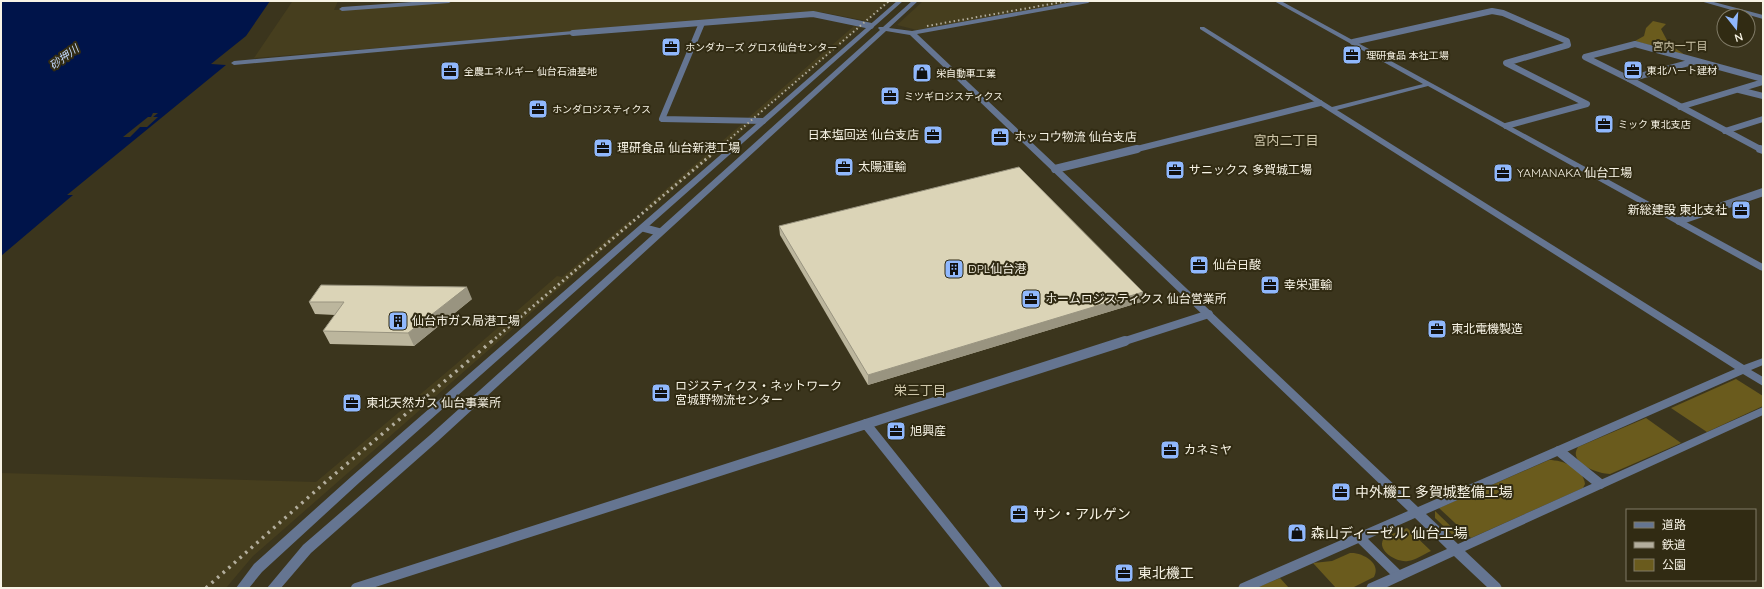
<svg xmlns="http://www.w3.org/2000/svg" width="1764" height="589" viewBox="0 0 1764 589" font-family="Quicksand,'Noto Sans JP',sans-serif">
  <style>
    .built { fill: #463e1e }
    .green { fill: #6a5b1d }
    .water { fill: #00144a }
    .pier { fill: #3b351d }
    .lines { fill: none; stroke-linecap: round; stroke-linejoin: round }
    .minor-far2 { stroke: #657591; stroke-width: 6 }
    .minor-far1 { stroke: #657591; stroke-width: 8 }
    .minor { stroke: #657591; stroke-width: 10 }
    .tertiary { fill: #657591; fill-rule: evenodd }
    .rail-far2 { stroke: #b3ae9d; stroke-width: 2; stroke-dasharray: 1.5 3; stroke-linecap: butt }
    .rail-far1 { stroke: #b3ae9d; stroke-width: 3; stroke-dasharray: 2 3.5; stroke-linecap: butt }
    .rail { stroke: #b3ae9d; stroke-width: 3.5; stroke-dasharray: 2.5 5; stroke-linecap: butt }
    .wall { fill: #bcb69d }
    .shaded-wall { fill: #999480 }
    .building { fill: #dbd4b7; stroke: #999480 }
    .labels { text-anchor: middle; stroke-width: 4; stroke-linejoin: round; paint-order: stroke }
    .far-poi-label { font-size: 10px; fill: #f7f3e5; stroke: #312b13; text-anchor: start }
    .far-neighbourhood-label { font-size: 11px; fill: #cfc7ab; stroke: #312b13 }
    .far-water-label { font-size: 11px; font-style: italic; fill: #c1d6f9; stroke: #312b13 }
    .poi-label { font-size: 12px; fill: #f7f3e5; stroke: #312b13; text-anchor: start }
    .neighbourhood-label { font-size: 13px; fill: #cfc7ab; stroke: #312b13 }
    .near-poi-label { font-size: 14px; fill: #f7f3e5; stroke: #312b13; text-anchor: start }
  </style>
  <rect width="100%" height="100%" fill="#3b351d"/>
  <!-- built -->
  <g class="built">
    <polygon points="303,1 343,1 338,1 334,10 460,1 891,1 867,21 821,12 254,58 292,2"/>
    <polygon points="923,1 1080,1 917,30 897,25"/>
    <polygon points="854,26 861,27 755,118 748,118"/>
    <polygon points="742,124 750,124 649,210 643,209"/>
    <polygon points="630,220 636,221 253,556 226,588 1,588 1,473 316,482 455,365 557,276 562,277"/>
  </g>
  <!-- green -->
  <g class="green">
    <polygon points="1653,21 1666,24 1661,29 1669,44 1685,55 1635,41 1644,36 1646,28"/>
    <polygon points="1736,379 1763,396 1763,406 1707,432 1671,408"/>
    <path d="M1646 418 1681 443 1610 474C1599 474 1567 463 1578 447Z"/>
    <path d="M1549 460C1563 460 1583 468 1585 484L1583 488 1471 538 1439 508Z"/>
    <polygon points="1435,511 1466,541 1458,540 1435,518"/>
    <path d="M1407 528 1431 551C1424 554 1416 560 1408 561 1396 563 1374 549 1385 537Z"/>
    <path d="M1350 553C1362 552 1382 563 1374 577L1352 588H1336L1313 563 1332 561Z"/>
    <polygon points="1280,578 1289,588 1256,588"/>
  </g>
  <!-- water -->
  <polygon class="water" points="1,1 270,1 246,36 211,64 226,65 67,195 73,195 1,256"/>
  <!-- pier -->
  <polygon class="pier" points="153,113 158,113 153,117 158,117 147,127 140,127 130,137 123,137 148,117 151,117"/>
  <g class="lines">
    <!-- minor-far2 -->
    <g class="minor-far2">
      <polyline points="702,23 662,119 763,121"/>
      <polyline points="573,33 813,14 871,26"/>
      <polyline points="1353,42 1492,11 1503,13 1567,41 1568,45 1506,63 1587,104 1506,126"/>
      <polyline points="1696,61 1629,79 1585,57 1635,44 1763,79"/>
      <polyline points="1629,79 1762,150"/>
      <polyline points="1739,90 1763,96"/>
      <polyline points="1680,107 1763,82"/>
      <polyline points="1725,131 1763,119"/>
      <polyline points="1133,150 1320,103"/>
    </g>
    <!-- minor-far1 -->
    <g class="minor-far1">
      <polyline points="1760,149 1763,150"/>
      <polyline points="1055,169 1137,149"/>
      <polyline points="1679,221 1763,192"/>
      <polyline points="644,228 659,232"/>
      <polyline points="1122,342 1209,314"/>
    </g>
    <!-- minor -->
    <g class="minor">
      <polyline points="866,424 1125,341"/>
      <polyline points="1559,451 1600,484"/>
      <polyline points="1360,538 1399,576"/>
      <polyline points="356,588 866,424 997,588"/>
    </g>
    <!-- tertiary -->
    <g class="tertiary">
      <polygon points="426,1 452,1 449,3 342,11 339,9 342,7"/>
      <polygon points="897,1 903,1 360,482 262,572 249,588 236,588 254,564 352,476"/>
      <polygon points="912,1 918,1 889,28 912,31 1078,1 1091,1 1088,3 917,34 1418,507 1735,369 1200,29 1200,27 1204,27 1332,107 1423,84 1274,1 1281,1 1763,264 1763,271 1760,270 1428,86 1337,110 1744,365 1763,358 1763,365 1751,370 1763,377 1763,386 1743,374 1426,514 1458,544 1763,407 1763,415 1465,551 1500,584 1502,588 1488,588 1454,556 1385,588 1366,588 1368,584 1447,549 1415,518 1257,588 1238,588 1240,584 1408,511 910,35 886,31 438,441 311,553 281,588 267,588 303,545 430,435 880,30 878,28 879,27 883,27"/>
      <polygon points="1700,1 1710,1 1763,15 1763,19"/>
      <polygon points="573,31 575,32 575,34 234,65 231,63 234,61"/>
    </g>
    <!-- rail-far2 -->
    <g class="rail-far2">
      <polyline points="927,26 1068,1"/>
      <polyline points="717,150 889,1"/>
    </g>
    <!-- rail-far1 -->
    <polyline class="rail-far1" points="491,342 718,149"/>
    <!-- rail -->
    <polyline class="rail" points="206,588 329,479 492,341"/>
  </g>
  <!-- wall -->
  <g class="wall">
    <polygon points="779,226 1141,302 868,385 780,235"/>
    <polygon points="472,299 414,346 330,344 323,331 335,315 315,314 309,302"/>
  </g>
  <!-- shaded-wall -->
  <g class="shaded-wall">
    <polygon points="467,287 472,299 414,346 408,333"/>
    <polygon points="1143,292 1141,302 868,385 868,375"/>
  </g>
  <!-- building -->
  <g class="building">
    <polygon points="1019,167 1143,292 868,375 779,226"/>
    <polygon points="321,285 467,287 408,333 323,331 344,302 309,302"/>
  </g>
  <!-- icons -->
  <defs>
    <symbol id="office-square" viewBox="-11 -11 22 22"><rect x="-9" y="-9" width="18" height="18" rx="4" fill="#90b8fd" stroke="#312b13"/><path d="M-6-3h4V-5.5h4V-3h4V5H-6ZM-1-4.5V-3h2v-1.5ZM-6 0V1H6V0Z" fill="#111"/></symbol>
    <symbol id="shop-square" viewBox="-11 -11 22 22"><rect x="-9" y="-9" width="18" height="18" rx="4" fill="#90b8fd" stroke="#312b13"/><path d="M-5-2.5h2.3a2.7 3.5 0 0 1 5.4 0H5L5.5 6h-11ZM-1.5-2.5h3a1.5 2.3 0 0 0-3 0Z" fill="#111"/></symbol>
    <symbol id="building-square" viewBox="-11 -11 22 22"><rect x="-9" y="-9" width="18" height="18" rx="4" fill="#90b8fd" stroke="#312b13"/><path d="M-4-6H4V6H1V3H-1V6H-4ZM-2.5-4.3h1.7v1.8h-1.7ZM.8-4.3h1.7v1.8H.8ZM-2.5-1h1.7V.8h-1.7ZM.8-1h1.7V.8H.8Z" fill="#111"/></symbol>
  </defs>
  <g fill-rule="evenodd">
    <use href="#office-square" x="660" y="36" width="22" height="22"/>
    <use href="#office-square" x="1341" y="44" width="22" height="22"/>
    <use href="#office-square" x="1622" y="59" width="22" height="22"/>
    <use href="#office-square" x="439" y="60" width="22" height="22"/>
    <use href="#shop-square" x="911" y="62" width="22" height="22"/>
    <use href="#office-square" x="879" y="85" width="22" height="22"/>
    <use href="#office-square" x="527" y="98" width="22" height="22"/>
    <use href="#office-square" x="1593" y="113" width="22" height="22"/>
    <use href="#office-square" x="922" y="124" width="22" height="22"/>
    <use href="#office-square" x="989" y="126" width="22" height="22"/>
    <use href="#office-square" x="592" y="137" width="22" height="22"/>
    <use href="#office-square" x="833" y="156" width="22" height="22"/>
    <use href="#office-square" x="1164" y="159" width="22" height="22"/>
    <use href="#office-square" x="1492" y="162" width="22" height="22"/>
    <use href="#office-square" x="1730" y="199" width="22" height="22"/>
    <use href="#office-square" x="1188" y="254" width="22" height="22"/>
    <use href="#building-square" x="943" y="258" width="22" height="22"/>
    <use href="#office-square" x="1259" y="274" width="22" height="22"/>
    <use href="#office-square" x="1020" y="288" width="22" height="22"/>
    <use href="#building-square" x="387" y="310" width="22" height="22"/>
    <use href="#office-square" x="1426" y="318" width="22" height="22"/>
    <use href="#office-square" x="650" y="382" width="22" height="22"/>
    <use href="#office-square" x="341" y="392" width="22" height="22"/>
    <use href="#office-square" x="885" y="420" width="22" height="22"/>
    <use href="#office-square" x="1159" y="439" width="22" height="22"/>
    <use href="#office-square" x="1330" y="481" width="22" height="22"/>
    <use href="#office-square" x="1008" y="503" width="22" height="22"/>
    <use href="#shop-square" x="1286" y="522" width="22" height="22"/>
    <use href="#office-square" x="1113" y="562" width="22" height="22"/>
  </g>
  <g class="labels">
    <!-- far-poi labels -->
    <g class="far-poi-label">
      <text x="685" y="51">ホンダカーズ グロス仙台センター</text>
      <text x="1366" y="59">理研食品 本社工場</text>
      <text x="1647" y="74">東北ハート建材</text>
      <text x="464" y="75">全農エネルギー 仙台石油基地</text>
      <text x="936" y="77">栄自動車工業</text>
      <text x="904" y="100">ミツギロジスティクス</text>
      <text x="552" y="113">ホンダロジスティクス</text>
      <text x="1618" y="128">ミック 東北支店</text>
    </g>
    <!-- far-neighbourhood labels -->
    <g class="far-neighbourhood-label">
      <text x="1680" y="50">宮内一丁目</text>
    </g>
    <!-- far-water labels -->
    <g class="far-water-label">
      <text transform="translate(64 57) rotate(-36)" y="4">砂押川</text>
    </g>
    <!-- poi labels -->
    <g class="poi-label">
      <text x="919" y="139" text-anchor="end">日本塩回送 仙台支店</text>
      <text x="1014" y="141">ホッコウ物流 仙台支店</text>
      <text x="617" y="152">理研食品 仙台新港工場</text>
      <text x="858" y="171">太陽運輸</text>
      <text x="1189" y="174">サニックス 多賀城工場</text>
      <text x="1517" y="177">YAMANAKA 仙台工場</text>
      <text x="1727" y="214" text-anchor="end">新総建設 東北支社</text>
      <text x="1213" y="269">仙台日酸</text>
      <text x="968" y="273">DPL仙台港</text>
      <text x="1284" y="289">幸栄運輸</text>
      <text x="1045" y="303">ホームロジスティクス 仙台営業所</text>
      <text x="412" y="325">仙台市ガス局港工場</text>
      <text x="1451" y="333">東北電機製造</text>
      <text x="675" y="390">ロジスティクス・ネットワーク<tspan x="675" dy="14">宮城野物流センター</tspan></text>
      <text x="366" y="407">東北天然ガス 仙台事業所</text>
      <text x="910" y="435">旭興産</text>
      <text x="1184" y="454">カネミヤ</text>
    </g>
    <!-- neighbourhood labels -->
    <g class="neighbourhood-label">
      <text x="1286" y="145">宮内二丁目</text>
      <text x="920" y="395">栄三丁目</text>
    </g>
    <!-- near-poi labels -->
    <g class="near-poi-label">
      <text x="1355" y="497">中外機工 多賀城整備工場</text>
      <text x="1033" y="519">サン・アルゲン</text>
      <text x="1311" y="538">森山ディーゼル 仙台工場</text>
      <text x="1138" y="578">東北機工</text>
    </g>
  </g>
  <!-- border -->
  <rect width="1764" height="589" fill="none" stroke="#f7f3e5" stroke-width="4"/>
  <!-- legend -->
  <rect x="1626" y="509" width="130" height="72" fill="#312b13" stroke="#807b67"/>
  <rect x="1634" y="522" width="20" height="6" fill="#657591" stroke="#807b67"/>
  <text x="1662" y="529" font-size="12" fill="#f7f3e5">道路</text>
  <rect x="1634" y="542" width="20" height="6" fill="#b3ae9d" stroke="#807b67"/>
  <text x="1662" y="549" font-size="12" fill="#f7f3e5">鉄道</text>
  <rect x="1634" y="559" width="20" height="12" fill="#6a5b1d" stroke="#807b67"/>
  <text x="1662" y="569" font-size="12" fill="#f7f3e5">公園</text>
  <!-- north arrow -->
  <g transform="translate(1736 28) rotate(163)"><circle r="19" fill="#312b13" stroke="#807b67"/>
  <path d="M0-3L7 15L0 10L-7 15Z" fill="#90b8fd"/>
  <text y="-6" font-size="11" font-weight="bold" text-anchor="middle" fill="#f7f3e5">N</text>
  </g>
</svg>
